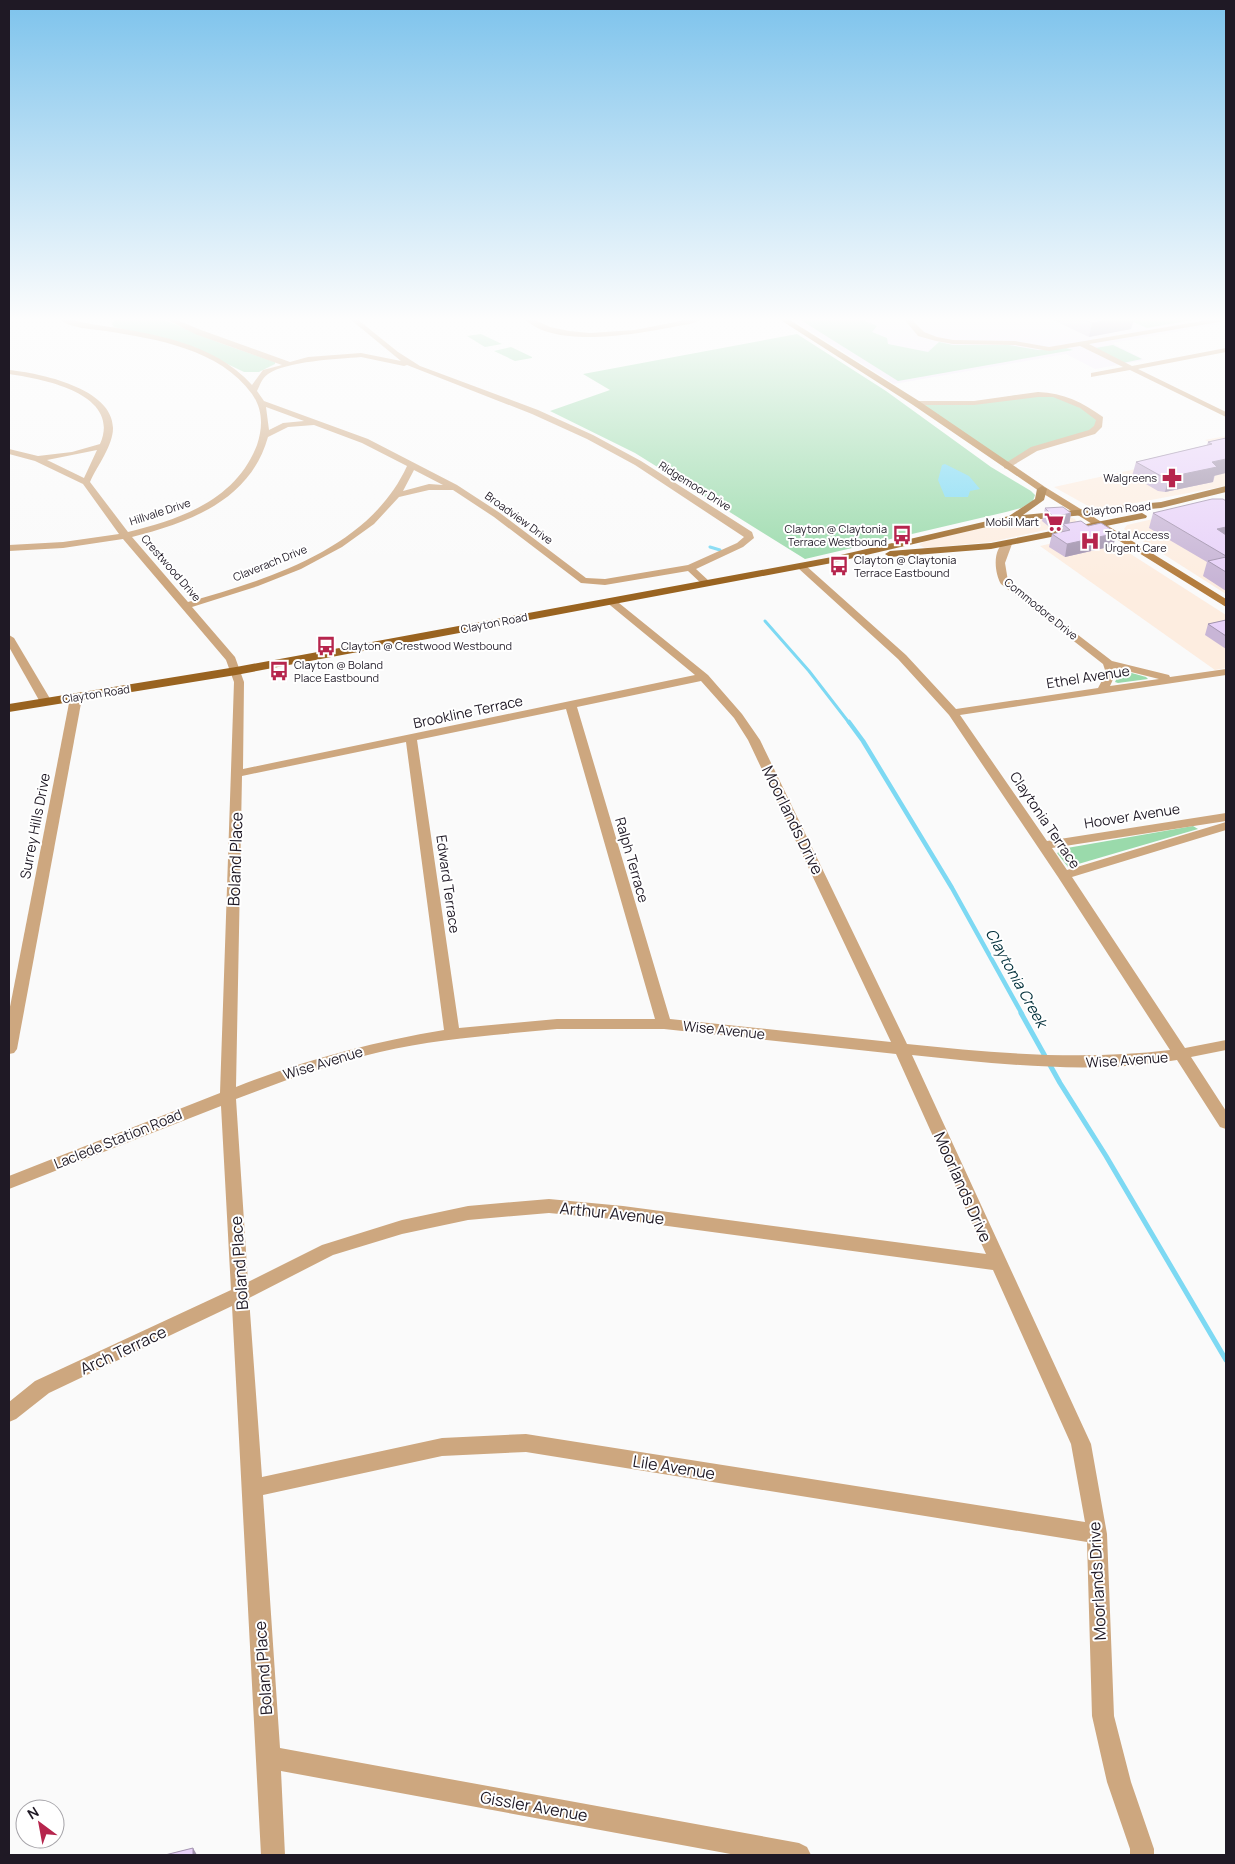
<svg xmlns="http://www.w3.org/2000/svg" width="1235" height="1864" viewBox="0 0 1235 1864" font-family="Manrope,sans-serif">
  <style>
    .commercial { fill: #fdede0 }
    .built { fill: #f2e9fa }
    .green { fill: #9adaab }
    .water { fill: #7dd9f3 }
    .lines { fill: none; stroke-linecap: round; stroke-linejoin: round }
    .stream-far2 { stroke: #7dd9f3; stroke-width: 3 }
    .stream-far1 { stroke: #7dd9f3; stroke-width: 4.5 }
    .stream { stroke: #7dd9f3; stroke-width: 5 }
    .street { fill: #cda77f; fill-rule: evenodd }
    .secondary { fill: #b47d3e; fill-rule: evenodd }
    .primary { fill: #996320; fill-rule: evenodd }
    .wall { fill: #c8b5d6 }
    .shaded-wall { fill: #a293ae }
    .building { fill: #e8d2f9; stroke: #a293ae }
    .labels { text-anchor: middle; stroke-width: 4; stroke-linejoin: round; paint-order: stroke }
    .far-poi-label { font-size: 11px; fill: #1f1925; stroke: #fff; text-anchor: start }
    .far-street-label { font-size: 11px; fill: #1f1925; stroke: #fff }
    .street-label { font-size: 14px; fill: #1f1925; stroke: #fff }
    .water-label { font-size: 15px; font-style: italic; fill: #02303b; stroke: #fff }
    .near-street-label { font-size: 16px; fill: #1f1925; stroke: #fff }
  </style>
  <rect width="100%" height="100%" fill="#fafafa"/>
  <!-- commercial -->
  <g class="commercial">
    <polygon points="1226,436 1226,486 1108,508 1088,506 1054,487 1222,450 1205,440"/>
    <polygon points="1226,502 1226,594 1124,529 1127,525"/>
    <polygon points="1066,516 1075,519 1077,523 991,542 925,548 919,545 924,541 1004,523"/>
    <polygon points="1092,534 1101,535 1226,615 1226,668 1215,670 1040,546"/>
  </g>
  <!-- built -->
  <polygon class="built" points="791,319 1226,319 1226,323 1112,343 1145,360 1095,369 1066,354 894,384"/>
  <!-- green -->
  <g class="green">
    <polygon points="116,319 162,319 220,343 275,362 275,364 259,372 244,372 188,345 114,327 112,324"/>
    <polygon points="799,319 861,319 877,326 872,332 887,338 888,344 928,352 939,342 953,345 1009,345 1038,350 1066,348 1073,350 898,381"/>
    <polygon points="1126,319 1198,319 1147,328"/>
    <polygon points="481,334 502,344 485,347 467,336"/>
    <polygon points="797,334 886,391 991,467 1031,491 1035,495 1033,501 1021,508 1006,512 805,559 635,453 550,411 610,390 583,374"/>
    <polygon points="1113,345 1142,359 1123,363 1095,348"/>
    <polygon points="511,347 532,357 532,358 515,361 494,351"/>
    <polygon points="1017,395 1061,397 1100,419 1092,432 1045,445 1007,466 916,403 974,403"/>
    <polygon points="1121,670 1146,677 1148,679 1118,683 1115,682"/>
    <polygon points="1193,826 1198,829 1068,867 1057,853 1067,848"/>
  </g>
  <!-- water -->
  <polygon class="water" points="945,464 969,476 980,489 970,491 968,497 945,497 938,480 942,465"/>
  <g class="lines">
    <!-- stream-far2 -->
    <g class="stream-far2">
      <polyline points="710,547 720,550"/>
      <polyline points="765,621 809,671 850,724"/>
    </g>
    <!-- stream-far1 -->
    <polyline class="stream-far1" points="849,722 863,741 952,888 1022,1014"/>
    <!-- stream -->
    <polyline class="stream" points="1021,1013 1060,1083 1106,1156 1226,1360"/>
    <!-- street -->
    <g class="street">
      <path d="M59 319C71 319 84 323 97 325 150 333 214 342 252 385L263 370 282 365 195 334 166 319H174L201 330 290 362 308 357 361 353 401 361 350 319H357L398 352 420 366 538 410 593 435 641 461 752 532 754 538 743 547 696 569 709 581V585H703L688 571 605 585 581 583 494 517 453 490H429L399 497 374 524 342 547 301 569 258 586 192 607 235 657 244 682 243 769 695 675 605 601 610 598 614 599 708 675 742 714 760 740 907 1044C995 1053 1081 1061 1170 1050L1058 877 949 715 898 659 798 568V564H804L906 655 956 709 1098 688 1106 673 1103 664 1001 584C994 572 992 547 1007 541L1012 544 1005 563 1008 581 1112 661 1169 675 1170 677 1226 669V675L960 715 1047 841 1226 813V821L1052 848 1067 870 1226 822V830L1072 877 1185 1048 1226 1040V1050L1191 1057 1226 1111V1129L1220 1127 1177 1060C1089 1075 1000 1064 912 1055L1091 1444 1107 1534 1114 1716 1131 1782 1154 1849V1855H1130V1849L1107 1782 1092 1716 1087 1542 526 1452 442 1456 263 1495 280 1748 799 1843 807 1847 811 1855H736L281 1771 285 1855H261L232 1306 49 1393 16 1419 9 1422V1402L35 1381 231 1290 221 1106 9 1189V1176L220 1093 234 682 226 660 123 539 63 548 9 551V545L63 542 119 534 83 484 35 461 9 454V449L38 456 72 452 100 444C122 394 44 379 9 374V370C39 373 113 388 113 428 113 446 97 466 90 482L128 532C181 519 236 500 257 445 263 427 263 410 252 394 220 349 156 339 106 331 92 329 69 328 59 319ZM361 357 404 366 407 365 532 414 587 439 635 465 744 537 737 543 688 565 605 579 586 578 500 513 457 485 368 439 264 401 257 391C260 385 262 378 268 374 287 361 337 359 361 357ZM266 407 304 421 283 423 269 430ZM314 425 362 443 407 466C369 549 269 579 188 602L132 537C190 522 250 501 268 437L288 427ZM97 450 84 478 47 460ZM414 470 443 485 429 484 403 491ZM1115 668 1159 679 1110 686 1116 673ZM701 681 734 718 748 740 891 1042 670 1019 577 707ZM566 709 655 1019H557L459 1028 417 740ZM406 742 444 1030C372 1042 304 1060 236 1087L242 776ZM557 1029H664L896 1054 986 1254 623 1206 549 1199 468 1206 402 1220 322 1245 248 1282 236 1099C283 1081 330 1064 380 1052 438 1038 498 1035 557 1029ZM549 1213 623 1220 993 1270 1071 1444 1085 1522 526 1434 442 1438 262 1477 249 1298 333 1255 402 1234 468 1220Z"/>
      <path d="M525 319H533L550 327 569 331 590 333 635 330 690 319H702C695 324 682 325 673 327 636 334 554 349 525 319Z"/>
      <polygon points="904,319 911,319 924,332 937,337 953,340 1015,341 1049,347 1214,319 1226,319 1225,321 1089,344 1132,366 1226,348 1226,352 1138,369 1226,412 1226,417 1130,370 1091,377 1091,373 1123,367 1080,346 1049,351 1015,345 953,344 936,341 918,336"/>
      <path d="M1038 392C1064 393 1082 402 1103 417L1102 427 1095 434 1037 451 1007 469 1004 468V464L1031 447 1089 430 1094 426 1096 420 1080 408 1053 397H1038L974 405H916L912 403 916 401H974Z"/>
      <polygon points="9,635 14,638 52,702 50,704 42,704 40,702 9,647"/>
      <polygon points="76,695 82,698 17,1049 14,1053 9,1054 9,1012 70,698"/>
    </g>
    <!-- secondary -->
    <polygon class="secondary" points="779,319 788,319 919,401 1045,487 1226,599 1226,607 1039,491 913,405"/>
    <!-- primary -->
    <g class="primary">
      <polygon points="1226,486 1226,492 1161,508 1008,522 832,563 236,675 9,712 9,704 236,667 832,557 1009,516 1035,499 1037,489 1042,486 1047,489 1044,500 1023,515 1161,502"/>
      <polygon points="1142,513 1147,516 1146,518 991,549 890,557 885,554 890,551 991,543"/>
    </g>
  </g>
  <!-- wall -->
  <g class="wall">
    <polygon points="1051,319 1134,319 1131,329 1089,337"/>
    <polygon points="1226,438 1213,482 1165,492 1158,491 1132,476 1136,462 1207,445 1208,442"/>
    <polygon points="1226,501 1226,591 1203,576 1207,562 1149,528 1153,513"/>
    <polygon points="1045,508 1071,513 1069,523 1113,546 1065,557 1049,547 1052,534 1062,532 1063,527 1052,529 1042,521"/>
    <polygon points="1226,620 1226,649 1205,635 1208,624"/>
  </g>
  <!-- shaded-wall -->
  <g class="shaded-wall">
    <polygon points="1116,319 1134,319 1131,329 1089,337 1092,323"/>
    <polygon points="1226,459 1226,473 1214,476 1213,482 1165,492 1169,477 1212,462"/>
    <polygon points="1071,513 1069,526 1063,524 1063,527 1052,529 1054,517"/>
    <polygon points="1226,527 1226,541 1217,529"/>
    <polygon points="1117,533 1113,546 1065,557 1067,544"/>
    <polygon points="193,1848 197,1855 193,1855"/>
  </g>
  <!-- building -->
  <g class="building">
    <polygon points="1082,319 1116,319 1092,323"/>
    <polygon points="1226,438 1226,459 1212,462 1217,467 1169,477 1161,476 1136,462 1212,444 1208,442"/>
    <polygon points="1212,499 1223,499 1226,501 1226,527 1217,529 1226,535 1226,556 1153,513"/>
    <polygon points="1063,507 1071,513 1054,517 1045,508"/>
    <polygon points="1081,521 1088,526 1101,523 1117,533 1067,544 1052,534 1070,530 1063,524"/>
    <polygon points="1226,557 1226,572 1208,561"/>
    <polygon points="1226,620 1226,636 1208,624"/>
    <polygon points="193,1848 193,1855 165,1855"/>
  </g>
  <!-- sky -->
  <linearGradient id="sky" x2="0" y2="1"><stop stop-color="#7dc3ec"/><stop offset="0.55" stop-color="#fdfdfd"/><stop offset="1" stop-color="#fdfdfd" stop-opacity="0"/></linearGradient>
  <rect width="1235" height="580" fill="url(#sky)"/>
  <!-- icons -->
  <defs>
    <symbol id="pharmacy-bare" viewBox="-9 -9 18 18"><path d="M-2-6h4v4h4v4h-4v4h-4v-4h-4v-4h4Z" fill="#b6254d" stroke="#fff" stroke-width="2.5" paint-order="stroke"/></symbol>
    <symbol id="supermarket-bare" viewBox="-9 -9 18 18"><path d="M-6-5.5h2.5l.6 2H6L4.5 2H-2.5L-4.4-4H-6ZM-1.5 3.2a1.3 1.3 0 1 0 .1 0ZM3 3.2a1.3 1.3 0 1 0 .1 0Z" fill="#b6254d" stroke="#fff" stroke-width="2.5" paint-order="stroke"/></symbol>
    <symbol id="bus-bare" viewBox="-9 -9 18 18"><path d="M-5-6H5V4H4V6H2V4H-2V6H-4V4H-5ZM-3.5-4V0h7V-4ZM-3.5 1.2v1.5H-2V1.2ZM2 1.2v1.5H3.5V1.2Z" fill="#b6254d" stroke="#fff" stroke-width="2.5" paint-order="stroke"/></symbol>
    <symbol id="hospital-bare" viewBox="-9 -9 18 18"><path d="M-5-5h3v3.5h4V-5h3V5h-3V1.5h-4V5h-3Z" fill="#b6254d" stroke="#fff" stroke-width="2.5" paint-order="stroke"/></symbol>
  </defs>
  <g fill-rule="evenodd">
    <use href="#pharmacy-bare" x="1158" y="464" width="28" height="28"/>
    <use href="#supermarket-bare" x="1040" y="508" width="28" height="28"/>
    <use href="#bus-bare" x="888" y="521" width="28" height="28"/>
    <use href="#hospital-bare" x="1076" y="527" width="28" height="28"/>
    <use href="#bus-bare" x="825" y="552" width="28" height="28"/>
    <use href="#bus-bare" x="312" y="632" width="28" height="28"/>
    <use href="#bus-bare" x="265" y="657" width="28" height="28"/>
  </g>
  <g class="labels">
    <!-- far-poi labels -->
    <g class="far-poi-label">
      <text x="1157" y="482" text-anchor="end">Walgreens</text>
      <text x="1039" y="526" text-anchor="end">Mobil Mart</text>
      <text x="887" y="533" text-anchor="end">Clayton @ Claytonia<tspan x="887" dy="13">Terrace Westbound</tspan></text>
      <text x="1105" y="539">Total Access<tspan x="1105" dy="13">Urgent Care</tspan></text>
      <text x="854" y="564">Clayton @ Claytonia<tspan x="854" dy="13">Terrace Eastbound</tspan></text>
      <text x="341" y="650">Clayton @ Crestwood Westbound</text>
      <text x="294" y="669">Clayton @ Boland<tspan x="294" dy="13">Place Eastbound</tspan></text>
    </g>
    <!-- far-street labels -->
    <g class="far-street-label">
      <text transform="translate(695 486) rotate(32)" y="4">Ridgemoor Drive</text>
      <text transform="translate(1117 509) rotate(-5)" y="4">Clayton Road</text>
      <text transform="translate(160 512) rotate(-18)" y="4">Hillvale Drive</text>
      <text transform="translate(519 518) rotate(36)" y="4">Broadview Drive</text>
      <text transform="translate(270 563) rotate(-22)" y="4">Claverach Drive</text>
      <text transform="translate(171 568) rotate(49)" y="4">Crestwood Drive</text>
      <text transform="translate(1041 609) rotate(39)" y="4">Commodore Drive</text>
      <text transform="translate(494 623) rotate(-11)" y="4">Clayton Road</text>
      <text transform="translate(96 694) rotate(-9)" y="4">Clayton Road</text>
    </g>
    <!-- street labels -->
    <g class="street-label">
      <text transform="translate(1088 677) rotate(-9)" y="5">Ethel Avenue</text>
      <text transform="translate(468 712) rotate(-12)" y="5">Brookline Terrace</text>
      <text transform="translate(1132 816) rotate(-9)" y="5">Hoover Avenue</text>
      <text transform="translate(1045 820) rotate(56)" y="5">Claytonia Terrace</text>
      <text transform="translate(35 826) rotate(-79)" y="5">Surrey Hills Drive</text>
      <text transform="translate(632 860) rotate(74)" y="5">Ralph Terrace</text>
      <text transform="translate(448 884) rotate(82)" y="5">Edward Terrace</text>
      <text transform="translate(724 1030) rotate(6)" y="5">Wise Avenue</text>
      <text transform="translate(1127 1060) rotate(-4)" y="5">Wise Avenue</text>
      <text transform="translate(323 1063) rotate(-17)" y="5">Wise Avenue</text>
      <text transform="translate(118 1139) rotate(-22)" y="5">Laclede Station Road</text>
    </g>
    <!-- water labels -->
    <g class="water-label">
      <text transform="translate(1016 978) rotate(61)" y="5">Claytonia Creek</text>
    </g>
    <!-- near-street labels -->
    <g class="near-street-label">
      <text transform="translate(793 820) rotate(64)" y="6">Moorlands Drive</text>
      <text transform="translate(235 859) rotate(-88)" y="6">Boland Place</text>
      <text transform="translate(963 1187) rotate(66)" y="6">Moorlands Drive</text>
      <text transform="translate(612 1213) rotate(6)" y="6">Arthur Avenue</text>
      <text transform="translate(239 1263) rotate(-94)" y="6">Boland Place</text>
      <text transform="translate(123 1350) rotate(-25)" y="6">Arch Terrace</text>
      <text transform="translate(674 1467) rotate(9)" y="6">Lile Avenue</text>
      <text transform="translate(1097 1581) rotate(-93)" y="6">Moorlands Drive</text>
      <text transform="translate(263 1668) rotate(-94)" y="6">Boland Place</text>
      <text transform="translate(534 1806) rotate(10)" y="6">Gissler Avenue</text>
    </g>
  </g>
  <!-- border -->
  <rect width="1235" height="1864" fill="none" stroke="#1f1925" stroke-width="20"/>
  <!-- north arrow -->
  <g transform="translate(40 1824) rotate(328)"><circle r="24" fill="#ffffff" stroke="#a5a3a8"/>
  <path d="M0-4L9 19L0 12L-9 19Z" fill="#b6254d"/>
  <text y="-8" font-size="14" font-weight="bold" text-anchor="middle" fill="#1f1925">N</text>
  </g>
</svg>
